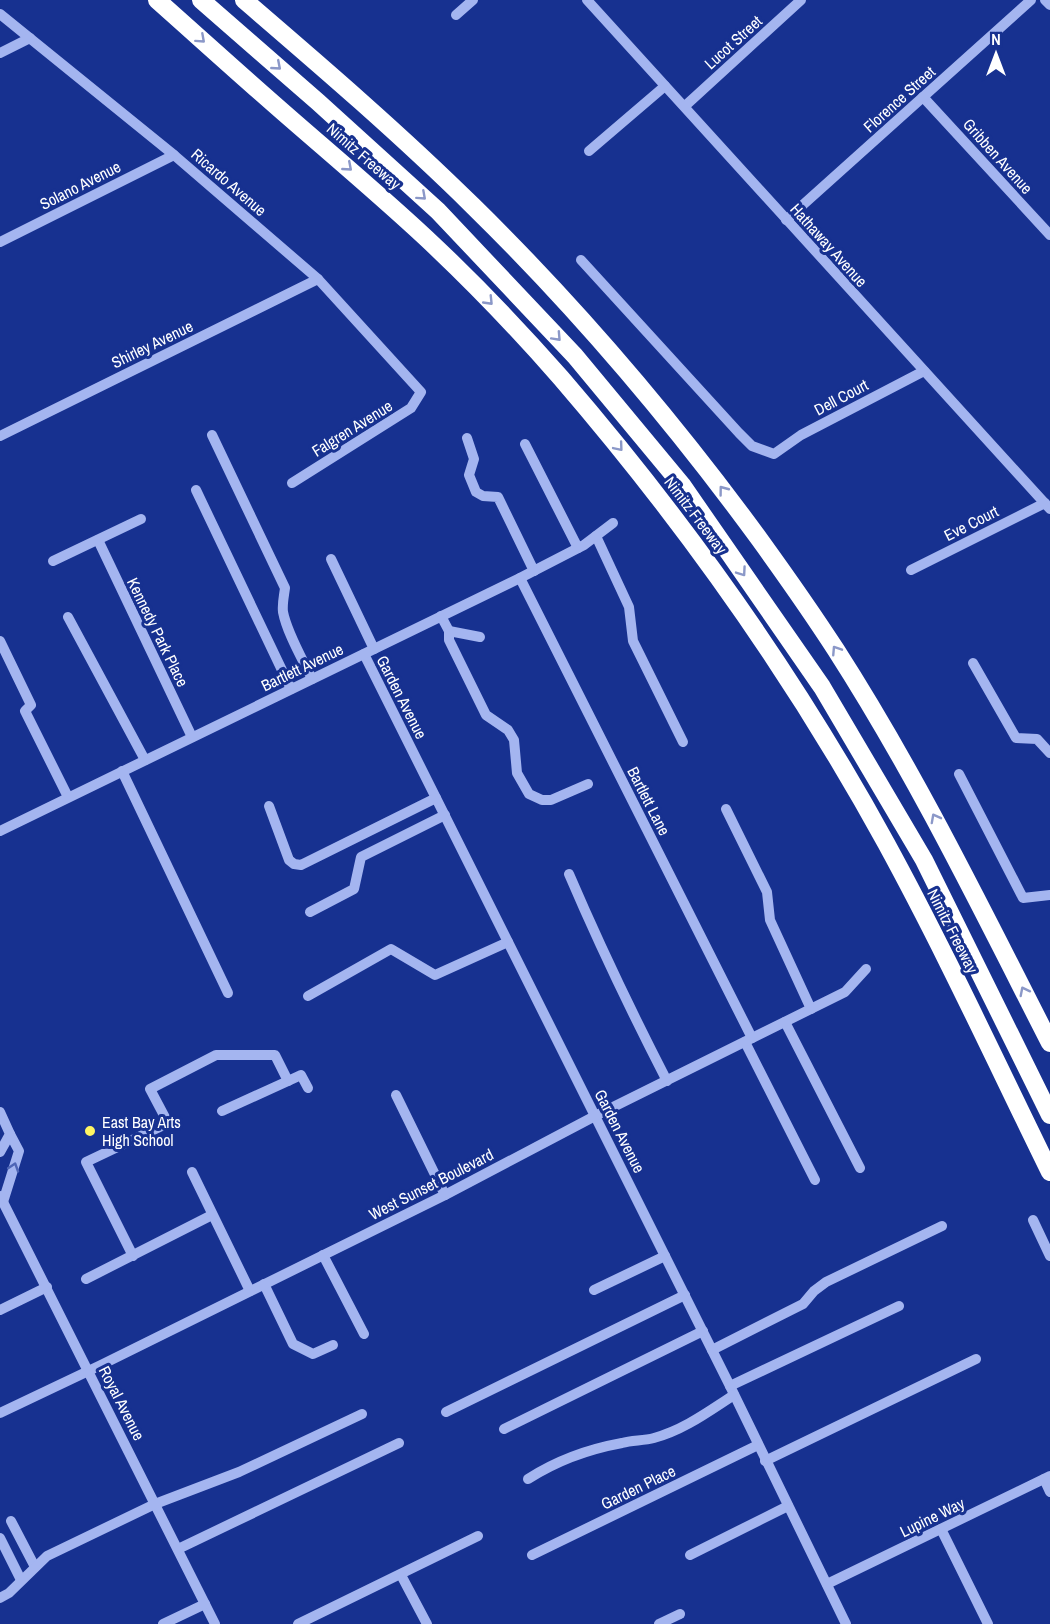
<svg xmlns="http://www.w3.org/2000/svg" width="1050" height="1624" viewBox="0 0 1050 1624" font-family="'Archivo Narrow',sans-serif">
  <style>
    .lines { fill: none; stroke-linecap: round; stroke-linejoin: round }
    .minor { stroke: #a4b5f0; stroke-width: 10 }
    .highway { stroke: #fff; stroke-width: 18 }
    .oneway { stroke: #8b98c8 }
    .oneway2 { stroke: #4f66b6 }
    .poi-dot { fill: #fff563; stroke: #173190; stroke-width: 2 }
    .labels { text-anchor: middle; stroke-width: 6; stroke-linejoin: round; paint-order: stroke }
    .street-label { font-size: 16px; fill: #fff; stroke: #173190 }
    .poi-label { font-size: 16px; fill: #fff; stroke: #173190; text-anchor: start }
  </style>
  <rect width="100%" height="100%" fill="#173190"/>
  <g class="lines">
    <!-- minor -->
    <g class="minor">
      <polyline points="587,0 1050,509"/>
      <polyline points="1045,0 1050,5"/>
      <polyline points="0,14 174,155 318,279 421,392 411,408 292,483"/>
      <polyline points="456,15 473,0"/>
      <polyline points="0,53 30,38"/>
      <polyline points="923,97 1050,235"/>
      <polyline points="685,106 801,0"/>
      <polyline points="589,151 665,86"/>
      <polyline points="786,220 1031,0"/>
      <polyline points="0,242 174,155"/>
      <polyline points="581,260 739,433 752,446 774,454 801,435 924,371"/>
      <path d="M212 435 285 588C284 596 282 604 283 612 287 633 303 660 312 679"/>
      <polyline points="0,436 318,279"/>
      <polyline points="467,438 474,459 469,475 476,492 483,496 498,497 534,571"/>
      <polyline points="525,444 578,548"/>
      <polyline points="196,490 291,689"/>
      <polyline points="596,536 629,607 633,641 683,742"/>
      <polyline points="98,540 192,737"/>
      <polyline points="331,559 374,649"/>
      <polyline points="53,561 141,519"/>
      <polyline points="911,570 1045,503"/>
      <polyline points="520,578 752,1038"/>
      <polyline points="441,616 449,631 449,640 486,715 508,730 514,740 517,773 529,794 542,800 551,800 588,784"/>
      <polyline points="68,617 145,760"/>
      <polyline points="449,631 480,637"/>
      <polyline points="0,641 31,705 25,711 68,797"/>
      <polyline points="364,654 730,1386 846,1624"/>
      <polyline points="973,663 1016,738 1037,739 1050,753"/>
      <polyline points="122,771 228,993"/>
      <polyline points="959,774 1023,898 1050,895"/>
      <polyline points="269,806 289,860 294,864 301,865 436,798"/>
      <polyline points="726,809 767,892 770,920 811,1009"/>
      <polyline points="0,831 520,578 584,545 613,523"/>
      <path d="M569 874C599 944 632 1013 667 1081"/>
      <polyline points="310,912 354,889 361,857 445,815"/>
      <polyline points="308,996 391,949 435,975 508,942"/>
      <polyline points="785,1022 860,1168"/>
      <polyline points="745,1042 815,1180"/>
      <polyline points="288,1081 301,1075 308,1088"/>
      <polyline points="396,1095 445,1195"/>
      <polyline points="0,1112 10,1134 0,1152"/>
      <polyline points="192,1172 250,1291"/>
      <polyline points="0,1196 215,1624"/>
      <polyline points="3,1202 19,1151 10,1134"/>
      <polyline points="1033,1220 1050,1256"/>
      <polyline points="323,1255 364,1334"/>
      <polyline points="133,1256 86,1162 168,1123 150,1089 216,1055 275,1055 288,1081 222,1111"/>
      <polyline points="86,1279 212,1215"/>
      <polyline points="264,1284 293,1344 313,1354 333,1345"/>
      <polyline points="594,1290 665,1256"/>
      <polyline points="0,1310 47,1287"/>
      <polyline points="712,1350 803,1304 814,1291 826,1282 942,1226"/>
      <polyline points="730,1386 899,1306"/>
      <polyline points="446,1412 685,1295"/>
      <polyline points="0,1413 101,1365 445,1195 595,1116 845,992 866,969"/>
      <polyline points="504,1429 703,1331"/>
      <polyline points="765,1461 976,1359"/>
      <path d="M528 1479C556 1461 589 1449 622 1443 632 1440 643 1441 654 1438 684 1430 709 1411 734 1395"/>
      <polyline points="1044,1479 1050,1492"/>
      <polyline points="11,1521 35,1567"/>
      <polyline points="941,1529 988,1624"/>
      <polyline points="0,1538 21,1580"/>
      <polyline points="178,1549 399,1443"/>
      <polyline points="532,1555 758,1445"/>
      <polyline points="690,1555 788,1506"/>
      <polyline points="401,1575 427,1624"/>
      <polyline points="827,1584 1050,1476"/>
      <polyline points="0,1598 9,1593 47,1556 155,1504 239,1472 362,1414"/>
      <polyline points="163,1624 205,1604"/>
      <polyline points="298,1624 478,1536"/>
      <polyline points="659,1624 680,1614"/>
    </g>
    <!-- highway -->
    <g class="highway">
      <path d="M157 0C202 40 246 80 291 119 337 159 382 197 426 238 473 282 519 330 561 378 685 522 795 677 886 843 945 951 996 1062 1050 1172"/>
      <polyline points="201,0 318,102 438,211 575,356 682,485 822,687 924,860 1050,1115"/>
      <path d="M244 0C322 67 400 134 473 206 578 309 673 421 760 540 786 576 812 613 836 650 917 776 982 910 1050 1043"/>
    </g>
  </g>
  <!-- one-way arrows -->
  <defs><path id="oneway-chevron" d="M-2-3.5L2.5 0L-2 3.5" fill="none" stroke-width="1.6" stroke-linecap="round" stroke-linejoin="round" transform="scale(1.5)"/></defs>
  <g class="oneway">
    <use href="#oneway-chevron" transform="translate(201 39) rotate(42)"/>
    <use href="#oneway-chevron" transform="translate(277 66) rotate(41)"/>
    <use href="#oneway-chevron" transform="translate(348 167) rotate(41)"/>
    <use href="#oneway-chevron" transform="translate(422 196) rotate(42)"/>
    <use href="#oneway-chevron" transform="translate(489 301) rotate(46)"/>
    <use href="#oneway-chevron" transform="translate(557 337) rotate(47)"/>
    <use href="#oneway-chevron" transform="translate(619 447) rotate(50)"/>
    <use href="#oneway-chevron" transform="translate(723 490) rotate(-127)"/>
    <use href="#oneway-chevron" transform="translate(742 572) rotate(55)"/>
    <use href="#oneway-chevron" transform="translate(836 650) rotate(-123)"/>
    <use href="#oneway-chevron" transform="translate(935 818) rotate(-118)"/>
    <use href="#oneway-chevron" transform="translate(1024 991) rotate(-117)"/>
  </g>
  <use class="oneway2" href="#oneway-chevron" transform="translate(14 1167) rotate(-72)"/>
  <!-- markers -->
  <circle class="poi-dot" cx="90" cy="1131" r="6"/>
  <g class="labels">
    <!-- street labels -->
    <g class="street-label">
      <text transform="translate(733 42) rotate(-42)" y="6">Lucot Street</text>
      <text transform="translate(899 99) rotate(-42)" y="6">Florence Street</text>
      <text transform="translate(364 156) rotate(41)" y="6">Nimitz Freeway</text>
      <text transform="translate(998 156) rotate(48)" y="6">Gribben Avenue</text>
      <text transform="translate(229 182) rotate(41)" y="6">Ricardo Avenue</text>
      <text transform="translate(80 185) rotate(-27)" y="6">Solano Avenue</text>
      <text transform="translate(829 245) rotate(48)" y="6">Hathaway Avenue</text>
      <text transform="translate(152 344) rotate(-26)" y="6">Shirley Avenue</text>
      <text transform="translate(841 397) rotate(-28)" y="6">Dell Court</text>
      <text transform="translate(352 428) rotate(-32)" y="6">Falgren Avenue</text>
      <text transform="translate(696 515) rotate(53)" y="6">Nimitz Freeway</text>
      <text transform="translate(971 523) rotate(-27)" y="6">Eve Court</text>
      <text transform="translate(158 632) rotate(64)" y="6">Kennedy Park Place</text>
      <text transform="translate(302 667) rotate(-26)" y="6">Bartlett Avenue</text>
      <text transform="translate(402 697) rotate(63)" y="6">Garden Avenue</text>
      <text transform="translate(649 801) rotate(63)" y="6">Bartlett Lane</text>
      <text transform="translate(953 931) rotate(63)" y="6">Nimitz Freeway</text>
      <text transform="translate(620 1131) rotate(63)" y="6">Garden Avenue</text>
      <text transform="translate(431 1184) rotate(-27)" y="6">West Sunset Boulevard</text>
      <text transform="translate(122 1403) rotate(63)" y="6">Royal Avenue</text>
      <text transform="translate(638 1487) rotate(-26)" y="6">Garden Place</text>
      <text transform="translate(932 1517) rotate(-26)" y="6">Lupine Way</text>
    </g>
    <!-- poi labels -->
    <g class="poi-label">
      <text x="102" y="1128">East Bay Arts<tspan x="102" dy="18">High School</tspan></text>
    </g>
  </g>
  <!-- north arrow -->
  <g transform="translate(996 54)" stroke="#173190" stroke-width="4.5" paint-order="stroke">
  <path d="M0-4.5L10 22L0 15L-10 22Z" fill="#ffffff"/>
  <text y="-9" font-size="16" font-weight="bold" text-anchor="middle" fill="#ffffff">N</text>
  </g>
</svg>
